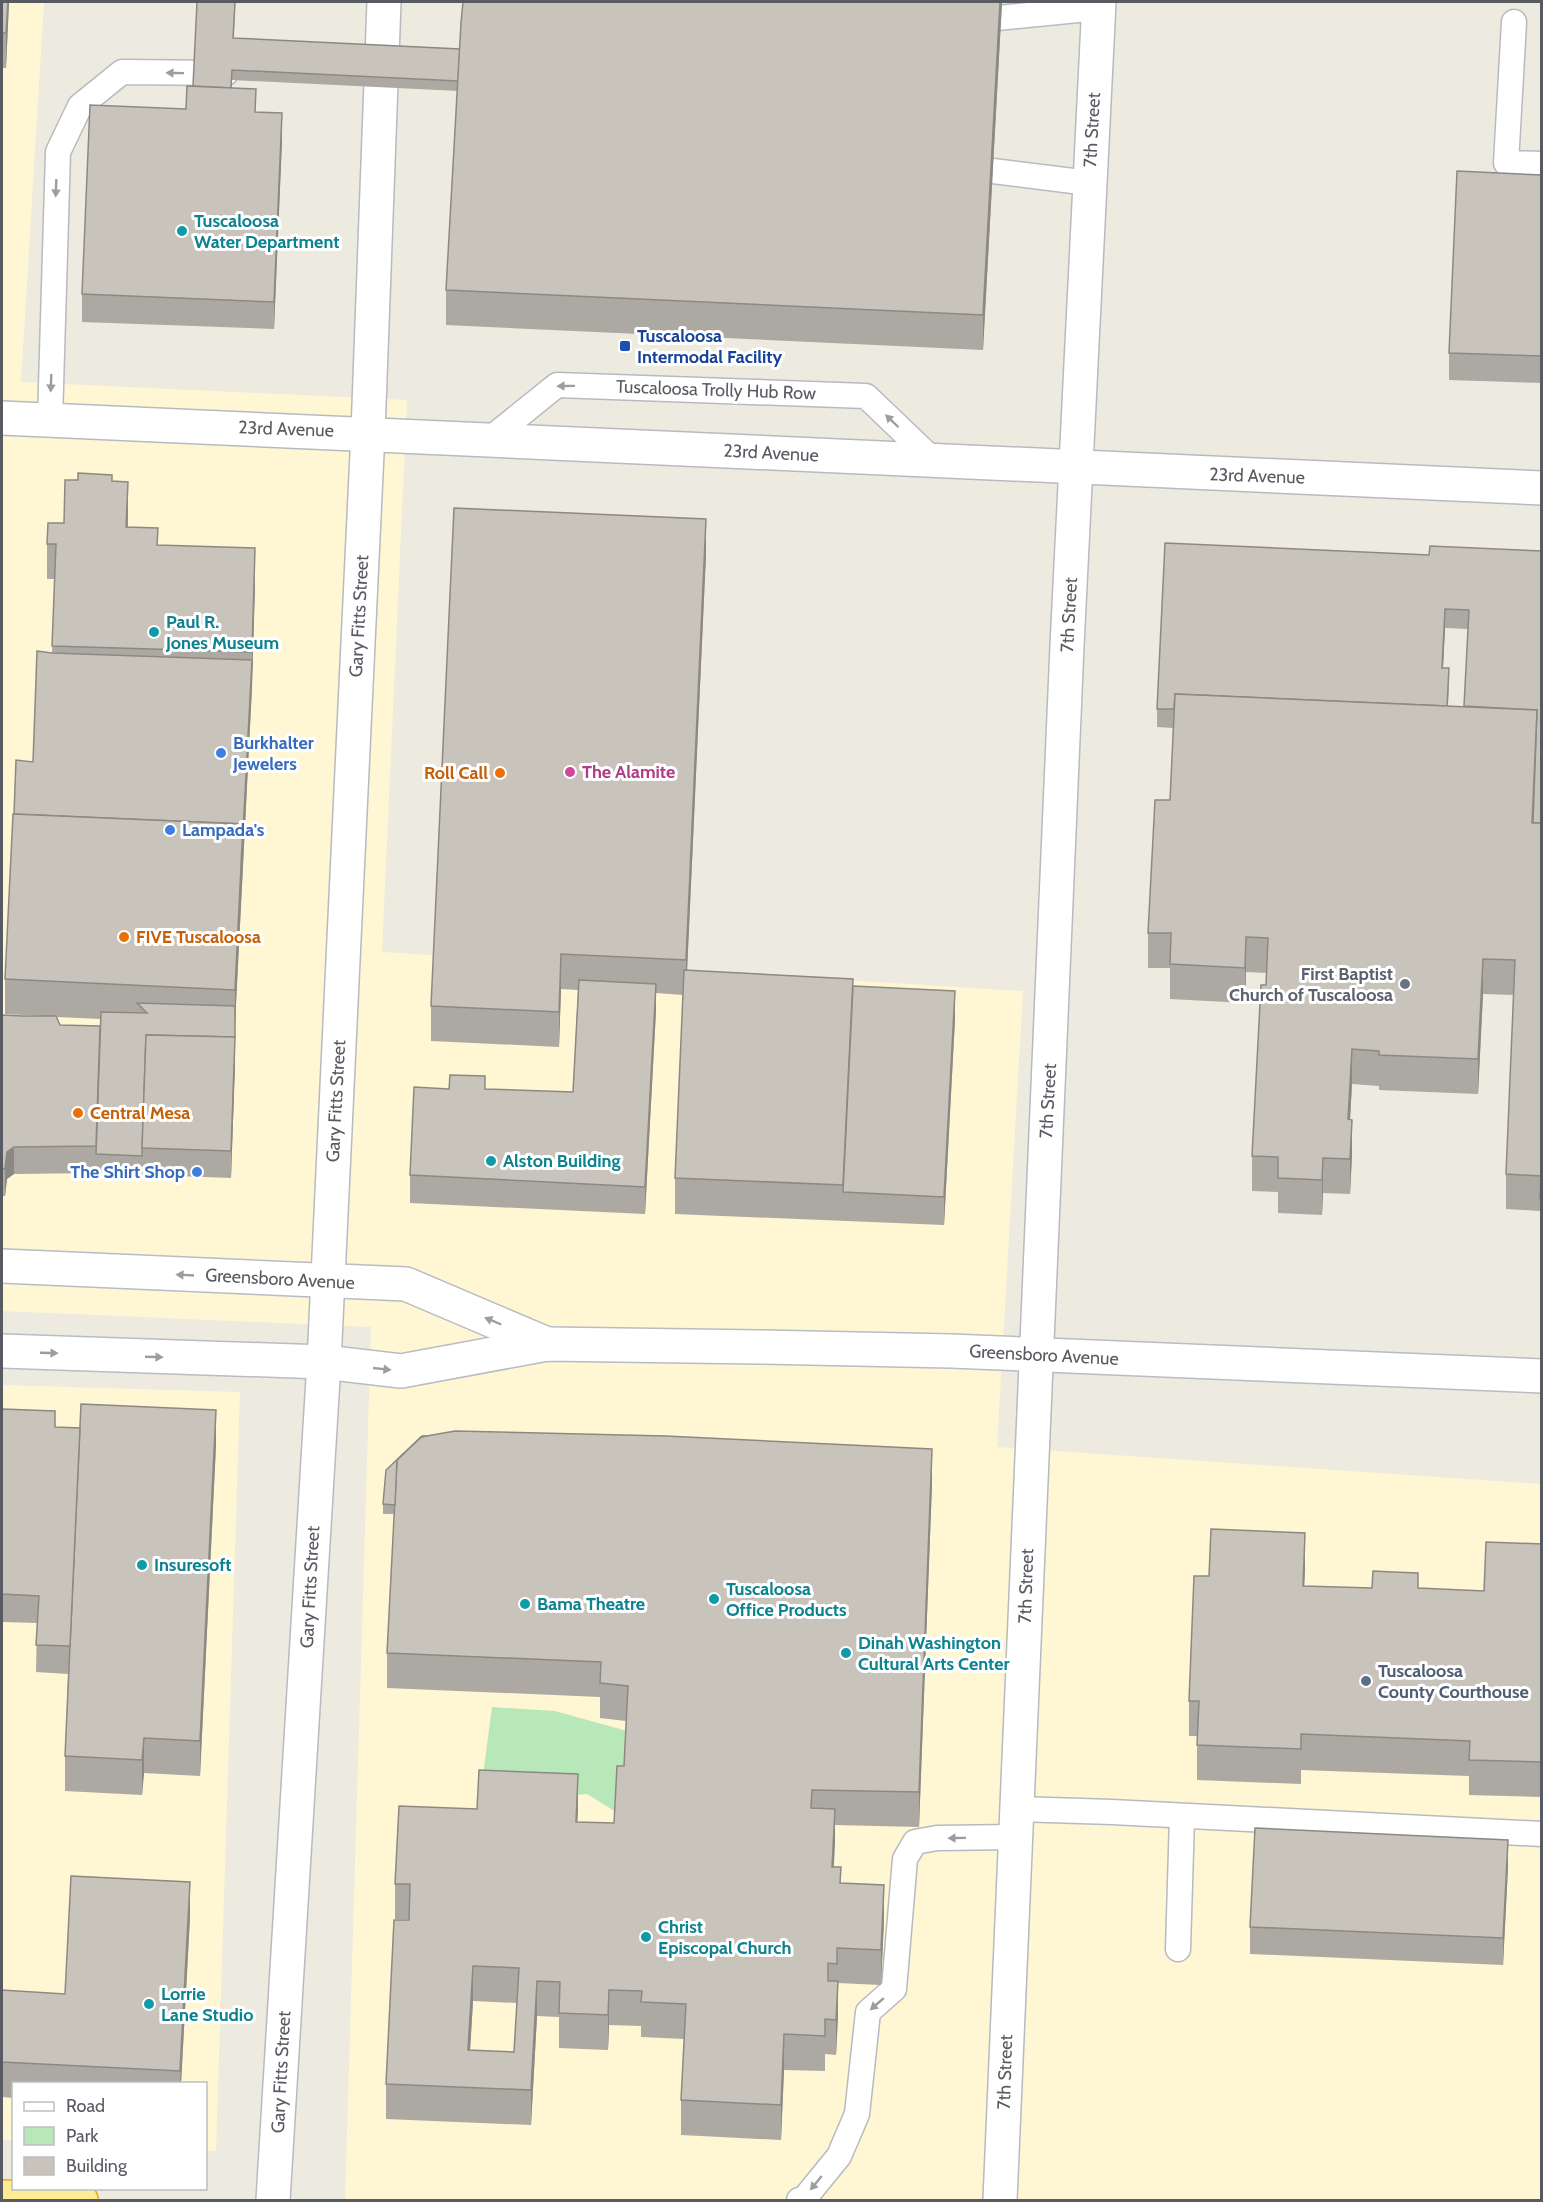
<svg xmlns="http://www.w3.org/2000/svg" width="1543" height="2202" viewBox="0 0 1543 2202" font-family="Cabin,sans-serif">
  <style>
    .commercial { fill: #fff6d3 }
    .green { fill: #b8e8ba }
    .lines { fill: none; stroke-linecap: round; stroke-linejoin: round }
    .service-casing { stroke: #b8bac0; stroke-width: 27 }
    .minor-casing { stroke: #b8bac0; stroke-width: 36 }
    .secondary-casing { stroke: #b8bcc3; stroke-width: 36 }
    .trunk-casing { stroke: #eda900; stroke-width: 36 }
    .service { stroke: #fff; stroke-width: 24 }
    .minor { stroke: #fff; stroke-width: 33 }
    .secondary { stroke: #fff; stroke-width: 33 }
    .trunk { stroke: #ffeb94; stroke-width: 33 }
    .wall { fill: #aca9a2; fill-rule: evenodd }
    .shaded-wall { fill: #8c8984 }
    .building { fill: #c8c4bc; stroke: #8c8984; stroke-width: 1.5; fill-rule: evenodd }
    .oneway { fill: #9b9da1 }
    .culture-dot { fill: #0f9aa8; stroke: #fff; stroke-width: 2 }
    .transit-dot { fill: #1a4fb4; stroke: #fff; stroke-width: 2 }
    .shop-dot { fill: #3f7fe0; stroke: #fff; stroke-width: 2 }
    .hotel-dot { fill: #d1479c; stroke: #fff; stroke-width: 2 }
    .food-dot { fill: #e8710a; stroke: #fff; stroke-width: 2 }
    .worship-dot { fill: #6b7280; stroke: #fff; stroke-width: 2 }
    .service-dot { fill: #5c6f8a; stroke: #fff; stroke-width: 2 }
    .labels { text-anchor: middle; stroke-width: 6; stroke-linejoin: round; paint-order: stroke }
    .street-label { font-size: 18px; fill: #585c62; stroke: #fff }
    .culture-label { font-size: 18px; font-weight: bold; fill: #0d838f; stroke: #fff; text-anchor: start }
    .transit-label { font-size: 18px; font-weight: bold; fill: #164399; stroke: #fff; text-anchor: start }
    .shop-label { font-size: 18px; font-weight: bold; fill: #366cbe; stroke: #fff; text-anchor: start }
    .hotel-label { font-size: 18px; font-weight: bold; fill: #b23c85; stroke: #fff; text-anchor: start }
    .food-label { font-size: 18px; font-weight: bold; fill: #c56008; stroke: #fff; text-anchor: start }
    .worship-label { font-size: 18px; font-weight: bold; fill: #5b616d; stroke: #fff; text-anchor: end }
    .service-label { font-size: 18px; font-weight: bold; fill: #4e5e75; stroke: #fff; text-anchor: start }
  </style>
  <rect width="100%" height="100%" fill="#edebdf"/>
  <!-- commercial -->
  <g class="commercial">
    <polygon points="2,2 44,2 21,382 407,400 382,952 1023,991 997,1447 1541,1484 1541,2200 345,2200 371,1327 2,1311"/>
    <polygon points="2,1385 240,1392 216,2151 206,2151 206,2084 14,2084 13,2140 2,2140"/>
  </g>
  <!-- green -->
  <polygon class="green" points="492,1707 555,1711 627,1731 624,1801 616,1812 587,1794 479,1805"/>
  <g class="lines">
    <defs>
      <g id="service">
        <polyline points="968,21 1098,8"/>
        <polyline points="1514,22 1506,163 1542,164"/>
        <polyline points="961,167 1089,183"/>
        <polyline points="50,420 58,152 80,106 122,72 226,73"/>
        <polyline points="490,439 557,385 866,396 934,461"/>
        <polyline points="1017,1809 1112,1812 1542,1834"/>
        <polyline points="1178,1949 1182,1817"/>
        <polyline points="799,2200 804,2199 839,2156 857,2114 868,2012 894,1989 905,1859 915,1842 937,1838 1015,1837"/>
      </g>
      <g id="minor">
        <path d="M2 418C515 439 1028 466 1542 488"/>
        <polyline points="273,2200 324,1362 368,432 384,2"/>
        <polyline points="1000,2200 1067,646 1099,2"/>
      </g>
      <g id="secondary">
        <polyline points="2,1266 406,1284 547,1344"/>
        <polyline points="2,1351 324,1362 401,1371 547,1344 760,1347 951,1351 1542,1376"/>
      </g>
      <polyline id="trunk" points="2,2197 81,2200"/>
    </defs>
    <!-- service casing -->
    <use href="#service" class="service-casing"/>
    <!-- minor casing -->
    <use href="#minor" class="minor-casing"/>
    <!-- secondary casing -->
    <use href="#secondary" class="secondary-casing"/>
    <!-- trunk casing -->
    <use href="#trunk" class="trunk-casing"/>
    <!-- service -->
    <use href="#service" class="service"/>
    <!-- minor -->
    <use href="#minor" class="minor"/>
    <!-- secondary -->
    <use href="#secondary" class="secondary"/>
    <!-- trunk -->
    <use href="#trunk" class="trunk"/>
  </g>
  <!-- wall -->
  <g class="wall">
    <polygon points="2,2 9,2 6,68 2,68"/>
    <polygon points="235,2 234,38 460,49 1002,2 983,350 446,325 446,290 458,91 232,80 232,88 256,112 282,141 274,329 82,322 82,294 186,109 193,86"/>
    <polygon points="1542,175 1542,383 1449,380 1449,353"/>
    <path d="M112 481 128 517V527L158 545 255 583 252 687 235 1022V1064L231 1178 96 1173 14 1174 7 1179 5 1196H2V1015L23 1016H42L5 1014V979L33 762 52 653 55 579H47V544L64 523ZM56 1017 101 1019 100 1043 60 1025Z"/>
    <path d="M1542 551V1233H1540V1211L1506 1209V1174L1514 995 1483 994 1478 1094 1379 1090V1086L1352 1084 1350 1119 1352 1155 1350 1194 1323 1193 1322 1215 1278 1213V1192L1252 1191V1156L1267 973 1246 972 1245 1003 1170 999V968H1148V933L1170 800 1173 728 1157 727V709L1429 555ZM1445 628 1468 629 1464 706H1448L1449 687 1443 668Z"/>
    <polygon points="706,554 687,970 853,986 955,1019 944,1225 675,1214 675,1178 683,995 656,993 656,1011 645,1214 410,1203 410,1175 449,1089 485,1089 573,1092 578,990 561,989 559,1047 431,1041 431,1006"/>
    <polygon points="2,1409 55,1427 216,1445 200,1776 144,1773 142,1795 65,1791 65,1756 68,1674 36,1672 37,1623 2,1622"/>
    <path d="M932 1484 919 1827 835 1825 833 1867 841 1883 884 1920 881 1985 838 1983V2016L836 2055 825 2054V2071L784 2070 781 2140 681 2135V2100L684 2039 641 2037V2026L609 2025 608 2050 559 2048V2017L537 2016 531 2125 386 2119V2084L409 1919H395V1884L477 1809H578L577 1822 614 1823 624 1766 626 1721 600 1718V1697L387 1688V1653L394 1514H383V1504ZM473 2001 517 2003 514 2052 470 2050Z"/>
    <polygon points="1542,1544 1542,1797 1469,1795 1469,1776 1301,1770 1301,1784 1197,1780 1197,1736 1189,1736 1189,1701 1209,1576 1305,1568 1304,1586 1484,1591"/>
    <polygon points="1508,1867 1503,1965 1250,1954 1250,1927"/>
    <polygon points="190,1917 181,2084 14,2084 14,2098 2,2097 2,1990 65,1994"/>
  </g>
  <!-- shaded-wall -->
  <g class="shaded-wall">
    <polygon points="8,2 9,2 6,68 6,33"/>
    <polygon points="1000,2 1002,2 983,350 983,315"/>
    <polygon points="282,113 282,141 274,329 274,302"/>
    <polygon points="128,482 128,517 126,562 126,527"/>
    <polygon points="706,519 706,554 686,995 686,960"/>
    <polygon points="255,548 255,583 252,687 235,1025 235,990 252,660"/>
    <polygon points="1445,609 1445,628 1442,687 1442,668"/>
    <polygon points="1246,937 1246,972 1245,1003 1245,968"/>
    <polygon points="561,954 561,989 559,1047 559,1012"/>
    <polygon points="1483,959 1483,994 1478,1094 1478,1059"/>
    <polygon points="656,984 656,1011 645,1214 645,1187"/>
    <polygon points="955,991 955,1019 944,1225 944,1197"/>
    <polygon points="235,1037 235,1064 231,1178 231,1151"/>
    <polygon points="1352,1049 1352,1084 1348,1154 1348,1119"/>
    <polygon points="1352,1120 1352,1155 1350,1194 1350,1159"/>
    <polygon points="14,1147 14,1174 7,1179 5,1196 5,1169 7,1152"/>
    <polygon points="1323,1158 1323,1193 1322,1215 1322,1180"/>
    <polygon points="216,1410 216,1445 200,1776 200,1741"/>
    <polygon points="932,1449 932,1484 919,1827 919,1792"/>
    <polygon points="1305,1533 1305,1568 1303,1621 1303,1586"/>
    <polygon points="144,1738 144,1773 142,1795 142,1760"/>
    <polygon points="578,1774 578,1809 576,1857 576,1822"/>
    <polygon points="835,1809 835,1844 832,1902 832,1867"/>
    <polygon points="1508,1840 1508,1867 1503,1965 1503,1938"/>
    <polygon points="190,1882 190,1917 181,2084 180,2084"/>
    <polygon points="884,1885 884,1920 881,1985 881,1950"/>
    <polygon points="473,1966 473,2001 468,2085 468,2050"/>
    <polygon points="537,1981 537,2016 531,2125 531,2090"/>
    <polygon points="838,1981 838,2016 836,2055 836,2020"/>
    <polygon points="609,1990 609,2025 608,2050 608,2015"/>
    <polygon points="784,2034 784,2070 781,2140 781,2105"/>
  </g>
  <!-- building -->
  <g class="building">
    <polygon points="2,2 8,2 6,33 2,33"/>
    <polygon points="197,2 235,2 233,38 460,49 458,81 232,70 231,88 193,86"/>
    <polygon points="463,2 1000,2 983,315 446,290 461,23"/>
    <polygon points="187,86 256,89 255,112 282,113 274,302 82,294 90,105 186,109"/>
    <polygon points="1457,171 1542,175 1542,356 1449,353"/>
    <polygon points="78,473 112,475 112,481 128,482 126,527 158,528 157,545 255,548 252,652 52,646 56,544 47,544 48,523 64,523 65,480 78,480"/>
    <polygon points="454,508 706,519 686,960 561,954 559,1012 431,1006"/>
    <polygon points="1165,543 1429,555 1430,546 1542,551 1542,823 1533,823 1537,710 1464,706 1469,610 1445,609 1442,668 1449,668 1447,706 1175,694 1174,709 1157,709"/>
    <polygon points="37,651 52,653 252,660 243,832 243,824 14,814 16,760 33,762"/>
    <polygon points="1175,694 1537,710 1532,823 1542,823 1542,1198 1540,1198 1541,1176 1506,1174 1515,960 1483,959 1478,1059 1379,1055 1379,1051 1352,1049 1348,1119 1352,1120 1350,1159 1323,1158 1322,1180 1278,1178 1278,1157 1252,1156 1261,985 1266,985 1268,938 1246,937 1245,968 1170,964 1171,933 1148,933 1155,800 1170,800"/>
    <polygon points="13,814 243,824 235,990 5,979"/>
    <polygon points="684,970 853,979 843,1185 675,1178"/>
    <polygon points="579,980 656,984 645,1187 410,1175 414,1087 449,1089 450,1075 485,1076 485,1089 573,1092"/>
    <polygon points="853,986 955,991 944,1197 843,1192"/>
    <polygon points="137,1003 235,1006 235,1037 146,1035 142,1156 96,1154 101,1012 147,1013"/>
    <polygon points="2,1015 23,1016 56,1016 60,1025 100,1026 96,1146 14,1147 7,1152 5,1169 2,1168"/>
    <polygon points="146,1035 235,1037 231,1151 142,1148"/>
    <polygon points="81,1404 216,1410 200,1741 144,1738 142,1760 65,1756"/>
    <polygon points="2,1409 55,1411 55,1427 80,1428 70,1646 36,1645 39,1596 2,1594"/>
    <path d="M455 1431 666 1436 932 1449 919 1792 812 1790 811 1808 835 1809 832 1867H841L840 1883 884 1885 881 1950 837 1948V1964L828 1963V1981H838L836 2020 825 2019V2036L784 2034 781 2105 681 2100 686 2004 641 2002 642 1991 609 1990 608 2015 559 2013 560 1982 537 1981 531 2090 386 2084 394 1920H409L410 1884H395L399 1806 477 1809 479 1770 578 1774 576 1822 614 1823 617 1766H624L628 1686 600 1683 601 1662 387 1653 397 1460 421 1437ZM473 1966 519 1968 514 2052 468 2050Z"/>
    <polygon points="422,1436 427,1436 421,1437 397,1460 395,1505 383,1504 386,1470"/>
    <polygon points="1211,1529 1305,1533 1303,1586 1372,1588 1373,1571 1393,1572 1418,1573 1418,1588 1484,1591 1486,1542 1542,1544 1542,1762 1469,1760 1470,1741 1301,1734 1301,1749 1197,1745 1199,1701 1189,1701 1194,1576 1209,1576"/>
    <polygon points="1255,1828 1508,1840 1503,1938 1250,1927"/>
    <polygon points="71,1876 190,1882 180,2071 2,2062 2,1990 65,1994"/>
  </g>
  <!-- one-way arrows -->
  <defs><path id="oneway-solid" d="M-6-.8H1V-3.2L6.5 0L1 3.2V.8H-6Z" transform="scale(1.5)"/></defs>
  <g class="oneway">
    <use href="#oneway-solid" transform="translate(175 73) rotate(-179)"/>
    <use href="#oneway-solid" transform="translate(56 188) rotate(92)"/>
    <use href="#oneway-solid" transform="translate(51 383) rotate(92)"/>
    <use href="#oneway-solid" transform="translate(566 386) rotate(179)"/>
    <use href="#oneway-solid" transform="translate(892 421) rotate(-136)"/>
    <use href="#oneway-solid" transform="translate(185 1275) rotate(-177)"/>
    <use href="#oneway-solid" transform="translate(493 1321) rotate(-157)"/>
    <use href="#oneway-solid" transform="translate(49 1353) rotate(2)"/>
    <use href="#oneway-solid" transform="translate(154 1357) rotate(2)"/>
    <use href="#oneway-solid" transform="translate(382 1369) rotate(6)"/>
    <use href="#oneway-solid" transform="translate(957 1838) rotate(179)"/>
    <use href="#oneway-solid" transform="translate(877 2004) rotate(139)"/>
    <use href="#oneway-solid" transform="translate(816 2183) rotate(129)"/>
  </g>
  <!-- markers -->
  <g class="culture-dot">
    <circle cx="182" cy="231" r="6"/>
    <circle cx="154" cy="632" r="6"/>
    <circle cx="491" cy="1161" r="6"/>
    <circle cx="142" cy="1565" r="6"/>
    <circle cx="714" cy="1599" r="6"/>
    <circle cx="525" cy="1604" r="6"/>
    <circle cx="846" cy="1653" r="6"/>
    <circle cx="646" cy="1937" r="6"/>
    <circle cx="149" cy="2004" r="6"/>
  </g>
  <rect class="transit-dot" x="619" y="340" width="12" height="12" rx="3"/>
  <g class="shop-dot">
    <circle cx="221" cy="753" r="6"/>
    <circle cx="170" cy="830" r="6"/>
    <circle cx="197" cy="1172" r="6"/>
  </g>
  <circle class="hotel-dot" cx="570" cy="772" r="6"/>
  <g class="food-dot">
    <circle cx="500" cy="773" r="6"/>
    <circle cx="124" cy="937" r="6"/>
    <circle cx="78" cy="1113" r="6"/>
  </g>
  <circle class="worship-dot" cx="1405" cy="984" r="6"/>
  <circle class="service-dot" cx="1366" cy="1681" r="6"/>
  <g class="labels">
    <!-- street labels -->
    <g class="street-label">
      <text transform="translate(1092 130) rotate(-87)" y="6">7th Street</text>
      <text transform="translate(716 390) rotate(2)" y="6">Tuscaloosa Trolly Hub Row</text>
      <text transform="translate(286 429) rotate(2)" y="6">23rd Avenue</text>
      <text transform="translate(771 453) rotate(3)" y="6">23rd Avenue</text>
      <text transform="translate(1257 476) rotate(2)" y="6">23rd Avenue</text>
      <text transform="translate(1069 615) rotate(-87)" y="6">7th Street</text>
      <text transform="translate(359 616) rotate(-87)" y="6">Gary Fitts Street</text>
      <text transform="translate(336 1101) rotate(-87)" y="6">Gary Fitts Street</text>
      <text transform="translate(1048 1101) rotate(-87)" y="6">7th Street</text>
      <text transform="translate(280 1279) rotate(3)" y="6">Greensboro Avenue</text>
      <text transform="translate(1044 1355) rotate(3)" y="6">Greensboro Avenue</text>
      <text transform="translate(1026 1586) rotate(-88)" y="6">7th Street</text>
      <text transform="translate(310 1587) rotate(-87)" y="6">Gary Fitts Street</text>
      <text transform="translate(281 2072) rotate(-87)" y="6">Gary Fitts Street</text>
      <text transform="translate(1005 2072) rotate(-88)" y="6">7th Street</text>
    </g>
    <!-- culture labels -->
    <g class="culture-label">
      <text x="194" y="227">Tuscaloosa<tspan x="194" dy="21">Water Department</tspan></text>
      <text x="166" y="628">Paul R.<tspan x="166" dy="21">Jones Museum</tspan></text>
      <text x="503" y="1167">Alston Building</text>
      <text x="154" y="1571">Insuresoft</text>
      <text x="726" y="1595">Tuscaloosa<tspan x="726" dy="21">Office Products</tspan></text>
      <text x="537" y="1610">Bama Theatre</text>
      <text x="858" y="1649">Dinah Washington<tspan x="858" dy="21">Cultural Arts Center</tspan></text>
      <text x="658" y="1933">Christ<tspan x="658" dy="21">Episcopal Church</tspan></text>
      <text x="161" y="2000">Lorrie<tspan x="161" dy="21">Lane Studio</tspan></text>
    </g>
    <!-- transit labels -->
    <g class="transit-label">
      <text x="637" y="342">Tuscaloosa<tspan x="637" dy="21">Intermodal Facility</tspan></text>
    </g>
    <!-- shop labels -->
    <g class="shop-label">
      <text x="233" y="749">Burkhalter<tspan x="233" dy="21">Jewelers</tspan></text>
      <text x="182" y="836">Lampada's</text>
      <text x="185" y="1178" text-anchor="end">The Shirt Shop</text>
    </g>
    <!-- hotel labels -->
    <g class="hotel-label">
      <text x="582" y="778">The Alamite</text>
    </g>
    <!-- food labels -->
    <g class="food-label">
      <text x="488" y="779" text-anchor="end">Roll Call</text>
      <text x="136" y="943">FIVE Tuscaloosa</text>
      <text x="90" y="1119">Central Mesa</text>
    </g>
    <!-- worship labels -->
    <g class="worship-label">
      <text x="1393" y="980">First Baptist<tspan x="1393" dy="21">Church of Tuscaloosa</tspan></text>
    </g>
    <!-- service labels -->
    <g class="service-label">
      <text x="1378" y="1677">Tuscaloosa<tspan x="1378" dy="21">County Courthouse</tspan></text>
    </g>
  </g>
  <!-- border -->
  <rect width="1543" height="2202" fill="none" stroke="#585c62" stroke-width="6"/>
  <!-- legend -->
  <rect x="12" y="2082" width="195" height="108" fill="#ffffff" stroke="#bcbec0" stroke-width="1.5"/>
  <rect x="24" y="2102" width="30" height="9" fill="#ffffff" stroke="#bcbec0" stroke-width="1.5"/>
  <text x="66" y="2112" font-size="18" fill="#585c62">Road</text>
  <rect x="24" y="2127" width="30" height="18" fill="#b8e8ba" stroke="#bcbec0" stroke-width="1.5"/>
  <text x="66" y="2142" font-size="18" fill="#585c62">Park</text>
  <rect x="24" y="2157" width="30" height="18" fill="#c8c4bc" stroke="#bcbec0" stroke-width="1.5"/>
  <text x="66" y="2172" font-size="18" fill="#585c62">Building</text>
</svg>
